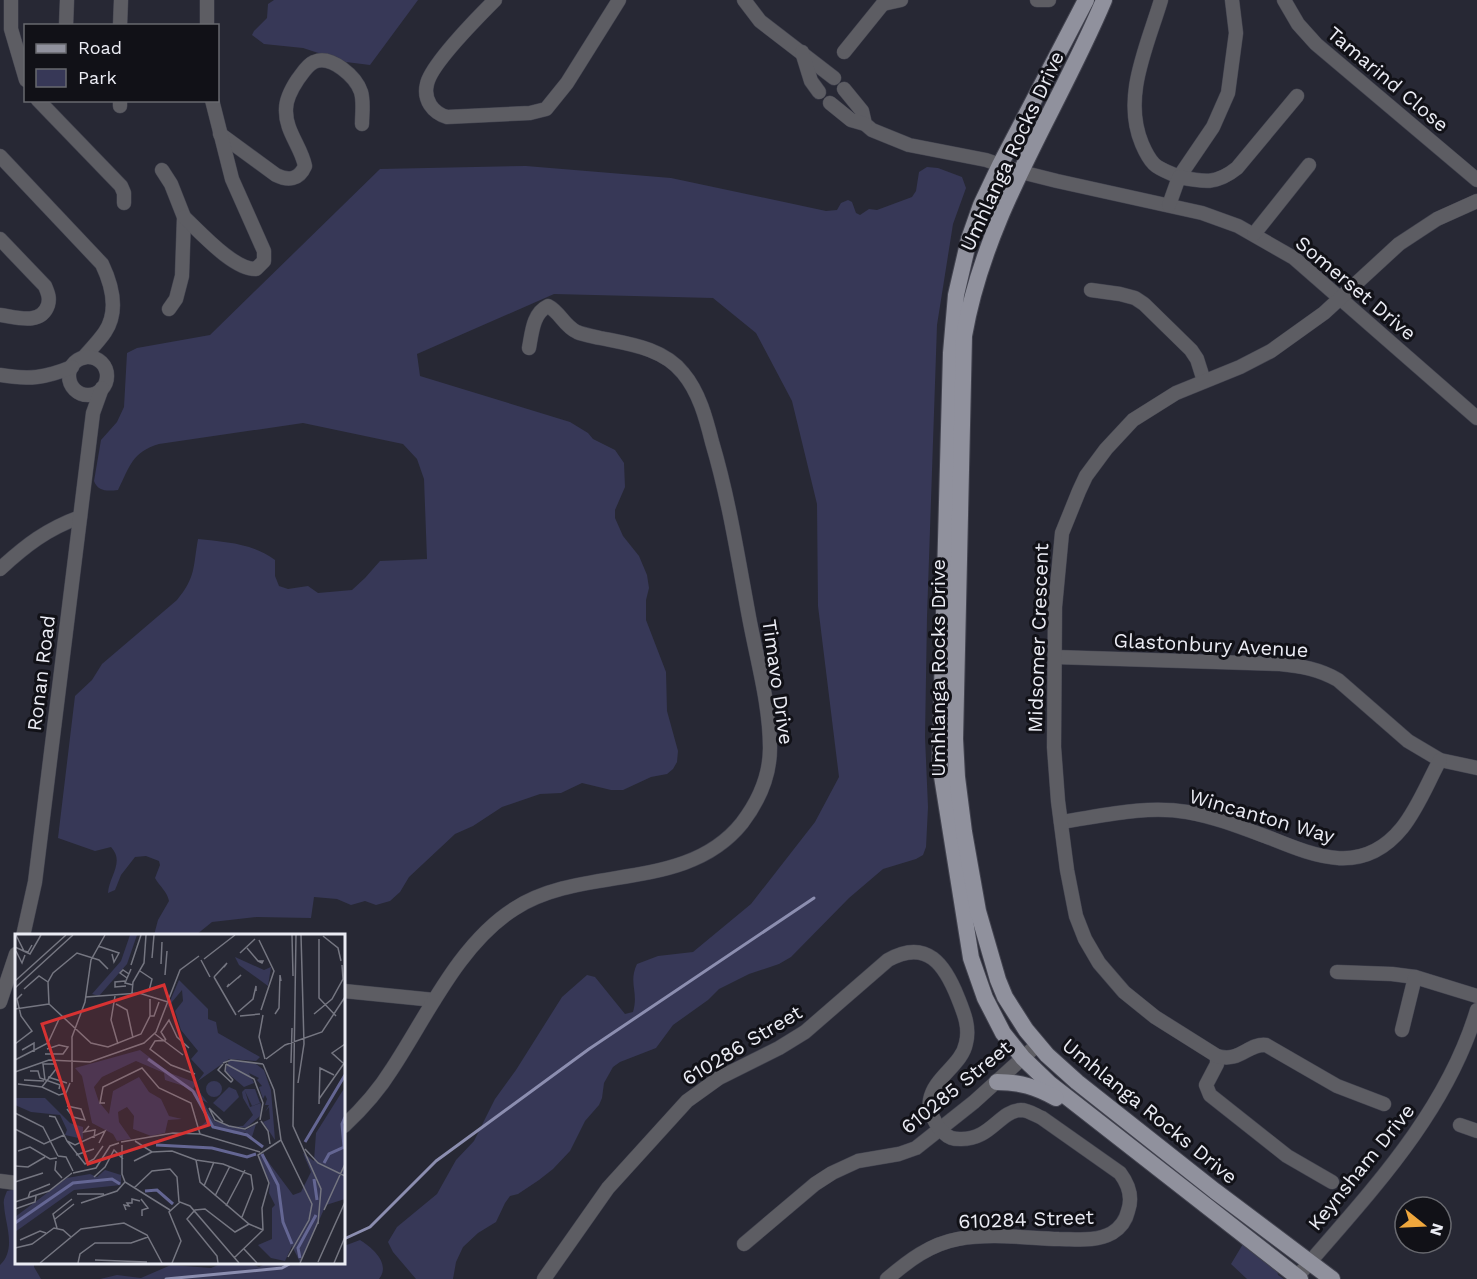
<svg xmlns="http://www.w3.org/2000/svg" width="1477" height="1279" viewBox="0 0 1477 1279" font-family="'Work Sans',sans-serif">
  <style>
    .green { fill: #373857 }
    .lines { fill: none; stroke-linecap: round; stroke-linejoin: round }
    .stream { stroke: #8c8eb0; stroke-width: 3 }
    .minor-casing { stroke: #42434f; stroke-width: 15 }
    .major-casing { stroke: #42434f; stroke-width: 18 }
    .minor { stroke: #5d5d63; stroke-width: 14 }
    .major { stroke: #90919d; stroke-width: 16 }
    .labels { text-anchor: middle; stroke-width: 6; stroke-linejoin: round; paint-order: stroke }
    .street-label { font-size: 20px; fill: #ebecf4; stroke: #111117 }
    .inset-river { fill: none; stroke: #646693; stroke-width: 3 }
    .inset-road { fill: none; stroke: #757681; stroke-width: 1.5 }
    .view { fill: #d73232; fill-opacity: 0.15; stroke: #d73232; stroke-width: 3 }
    .inset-edge { fill: none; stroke: #ebecf4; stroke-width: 3 }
  </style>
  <rect width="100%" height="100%" fill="#272834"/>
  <!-- green -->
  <g class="green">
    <polygon points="274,0 418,0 370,65 346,62 303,48 264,44 252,35 254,31 267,18 268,4"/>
    <path d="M526 166 671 178 826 211 837 210 841 203 848 200 852 202 856 213 860 215 869 209 877 210 912 197 916 191 919 172 927 167 938 168 962 177 966 188 953 224 937 325 927 617 925 737 928 807 926 847 923 855 916 859 883 869 849 898 791 957 779 964 749 974 719 989 708 1000 673 1025 656 1048 620 1062 613 1067 604 1083 602 1098 599 1105 585 1121 570 1151 553 1169 539 1180 518 1194 510 1196 505 1203 496 1222 478 1233 463 1247 456 1262 453 1279H416L393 1252 388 1242 397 1227 437 1194 456 1160 474 1141 495 1099 516 1070 562 997 587 975 595 977 625 1014 633 1012C639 992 628 983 637 964L658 956 693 952 751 904 815 822 839 777 818 606 817 504 792 401 756 333 713 298 554 294 417 354 420 376 570 422 588 433 593 439 615 450 624 463 625 487 615 510V518L623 536 639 556 647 575 649 588 646 600V620L666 672 667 711 678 751 677 762 673 769 667 774 651 777 623 790H611L582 783 561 793 540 794 502 807 473 826 455 834 409 877 400 892 390 901 376 905 365 901 351 905 337 899 314 897 311 918 257 917 212 922 196 935H154L158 920 169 901C167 891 160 887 155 878L160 865 159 861 146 856 135 857 121 875 115 890 108 893C109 876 125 862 111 847L95 851 58 838 75 696 92 680 102 664 177 600C196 577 193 567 198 539 225 542 252 543 275 560V576L279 586 288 589 308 586 318 593 352 590 365 578 380 561 427 559 424 479 417 459 403 444 303 423 159 444C132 452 130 466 118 490 108 491 98 492 94 481L101 440 117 422 124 407 127 353 137 348 210 335 380 169Z"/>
    <path d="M16 1189V1262L34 1263V1267L41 1279H0V1265C17 1249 5 1224 4 1205 3 1200 5 1196 7 1191Z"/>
    <path d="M360 1240C373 1248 391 1264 379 1279H100L117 1275 141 1278 171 1265 211 1268 223 1263 246 1262 259 1267 267 1263 344 1262V1246Z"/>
    <polygon points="1243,1244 1277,1269 1278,1275 1284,1279 1247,1279 1231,1264"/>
  </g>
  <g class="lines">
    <!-- stream -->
    <g class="stream">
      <polyline points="344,1239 370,1227 436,1161 589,1049 814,898"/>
      <polyline points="166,1279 282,1268 293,1262"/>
    </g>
    <defs>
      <g id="minor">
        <polyline points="11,0 11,29 26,80"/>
        <path d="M495 0C479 16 431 64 427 84 423 100 433 113 447 117L530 113 546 109 567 83 619 0"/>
        <polyline points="744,0 760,21 834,78"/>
        <polyline points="1037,0 1049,0"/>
        <path d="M1161 0C1147 47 1122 97 1142 144 1145 151 1149 159 1154 164 1160 170 1171 173 1179 177L1213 127 1228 93 1236 33 1232 0"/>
        <polyline points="1284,0 1298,24 1316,44 1477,180"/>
        <polyline points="883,4 901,0"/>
        <polyline points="66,26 67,0"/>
        <polyline points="120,26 121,0"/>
        <polyline points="207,26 207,0"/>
        <polyline points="802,52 811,81 819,92"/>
        <polyline points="844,52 886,0"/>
        <polyline points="844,89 862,111 865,124 872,130 909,145 986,160 1021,172 1057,181 1202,213 1238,226 1294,258 1477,418"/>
        <polyline points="38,100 121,186 124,193 124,203"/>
        <polyline points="120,100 120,106"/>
        <polyline points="830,103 851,120 865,124"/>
        <path d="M220 134 276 175C288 181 299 180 305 166 301 146 285 131 286 109 286 98 292 88 298 79 302 74 307 65 314 62 331 54 356 77 361 92 364 102 362 114 362 124"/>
        <path d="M0 156 102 264C112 285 119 311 105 332 99 341 90 350 83 358"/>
        <polyline points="162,170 171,184 184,217 182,276 176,299 169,309"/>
        <path d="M1169 205 1179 177C1203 182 1216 185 1237 168L1297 96"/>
        <path d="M184 217C200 232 234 270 256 269L264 261V251L232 179 212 100"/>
        <polyline points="1254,234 1309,165"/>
        <path d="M0 239 45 286C48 293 50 298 48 305 41 326 16 317 0 315"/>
        <polyline points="1091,290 1120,294 1135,298 1144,304 1191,350 1197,359 1204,381"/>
        <circle cx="88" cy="376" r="19"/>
        <path d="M0 375C29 380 45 378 72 367"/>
        <path d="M0 569C26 545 47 529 80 517"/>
        <path d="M1055 657 1280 664C1301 666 1319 669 1338 680L1408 741 1440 760 1477 768"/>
        <path d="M1061 822C1102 816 1145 805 1187 812 1216 817 1243 828 1270 838 1317 857 1363 876 1402 828 1418 808 1428 782 1440 760"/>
        <polyline points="23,936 35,882 93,413 102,388"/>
        <polyline points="1337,972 1392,974 1415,977 1477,996"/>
        <polyline points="344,991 434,1000"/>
        <polyline points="0,1002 16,954"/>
        <polyline points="1402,1030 1415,977"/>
        <polyline points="1217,1056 1217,1064 1206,1085 1210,1095 1287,1156 1332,1182"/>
        <path d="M1384 1104 1337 1086 1266 1045C1248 1043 1240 1063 1217 1056L1155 1017 1124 992 1099 963 1085 939 1076 916 1067 870 1058 801 1054 747 1055 607 1062 533 1079 491 1086 476 1106 449 1133 420 1176 393 1240 367 1271 351 1324 313 1399 244 1437 219 1477 201"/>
        <polyline points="1460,1125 1477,1131"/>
        <path d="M344 1126C362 1109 379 1090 392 1069 427 1016 459 944 514 909 583 864 686 893 742 823 758 802 770 776 770 748 770 705 757 660 749 617 738 558 729 499 712 442 706 418 699 392 683 373 663 348 629 344 600 338 592 336 584 335 577 332 564 326 560 312 548 306 533 313 532 332 529 348"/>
        <polyline points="0,1181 16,1183"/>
        <polyline points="744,1244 815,1184 832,1173 858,1161 899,1154 916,1148 974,1102 1037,1045"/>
        <path d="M1297 1277C1367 1195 1445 1116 1477 1010"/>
        <path d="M544 1279 608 1188 687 1101 719 1078 779 1048 805 1032 888 960C927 938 945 965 958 998 964 1013 970 1027 966 1043 962 1065 934 1077 930 1100 928 1111 936 1126 944 1133 949 1138 953 1139 960 1139 991 1140 999 1111 1021 1110 1028 1110 1035 1115 1042 1118L1120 1173C1129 1185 1133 1197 1128 1211 1126 1220 1120 1228 1112 1233 1096 1242 1076 1239 1059 1239 1026 1238 990 1233 958 1239 930 1244 908 1261 887 1279"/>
      </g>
      <g id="major">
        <polyline points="1086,0 1000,165 981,205 969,239 956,295 951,353 940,764 971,958 985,998 1003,1033 1023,1058 1049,1083 1300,1279"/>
        <path d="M1104 0C1057 112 985 214 964 336L955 739 957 777 964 832 978 911 998 980 1005 997 1026 1030 1047 1055 1077 1082 1215 1191 1332 1279"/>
        <path d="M997 1082C1020 1082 1036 1087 1056 1098"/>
      </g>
    </defs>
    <!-- minor casing -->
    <use href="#minor" class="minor-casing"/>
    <!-- major casing -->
    <use href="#major" class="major-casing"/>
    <!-- minor -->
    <use href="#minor" class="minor"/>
    <!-- major -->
    <use href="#major" class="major"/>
  </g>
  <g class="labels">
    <!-- street labels -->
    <g class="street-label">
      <text transform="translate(1388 79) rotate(40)" y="7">Tamarind Close</text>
      <text transform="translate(1012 151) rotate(-65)" y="7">Umhlanga Rocks Drive</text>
      <text transform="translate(1356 288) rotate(40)" y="7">Somerset Drive</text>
      <text transform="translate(1038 638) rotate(-88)" y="7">Midsomer Crescent</text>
      <text transform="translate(1211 645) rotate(3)" y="7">Glastonbury Avenue</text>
      <text transform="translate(938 668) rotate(-90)" y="7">Umhlanga Rocks Drive</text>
      <text transform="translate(41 673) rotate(-83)" y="7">Ronan Road</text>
      <text transform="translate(778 682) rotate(82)" y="7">Timavo Drive</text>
      <text transform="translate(1262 816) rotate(16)" y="7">Wincanton Way</text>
      <text transform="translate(742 1045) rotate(-31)" y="7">610286 Street</text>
      <text transform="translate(956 1087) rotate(-39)" y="7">610285 Street</text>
      <text transform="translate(1150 1111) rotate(39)" y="7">Umhlanga Rocks Drive</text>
      <text transform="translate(1361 1167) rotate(-51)" y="7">Keynsham Drive</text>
      <text transform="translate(1026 1219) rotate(-2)" y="7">610284 Street</text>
    </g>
  </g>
  <!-- overview -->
  <g transform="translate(15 934)">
    <rect width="330" height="330" fill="#272834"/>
    <path d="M115 1H122L112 30 84 62 77 60 106 27ZM220 23 249 36 256 33 253 52 224 31ZM164 46 193 75V85L201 88 203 99 245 123 241 127 214 125 183 147 189 139 176 125 183 117 166 96 160 77 168 67 167 56 152 74ZM125 116 155 139 182 149 178 155 150 146 149 139 121 127 87 143 79 153 84 168 94 180 98 157 124 143 134 158 146 165 154 182 167 185 153 186 150 199 136 202 118 195 119 182 112 173 103 178 104 188 116 205 102 207 98 200 77 189 67 142 60 134ZM214 126 241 130 249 136 256 156 260 206 248 188 255 185 254 173 250 178 254 171H250L252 165 250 161 248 165 244 153 247 152 242 146 244 144 234 139 239 149 229 153 210 137ZM191 155a8 8 0 1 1 16 0a8 8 0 1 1-16 0ZM214 153 221 156 224 163 209 178 198 169ZM330 153V265L311 271 285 328 277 312 270 327 256 324 243 311 257 305V274L260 271 254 259 255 249 244 223 246 218 278 261 286 258 296 238 288 219 299 227 301 199ZM182 155 193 169 187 166 199 187 231 196 241 190 236 206 230 198 220 200 192 191 185 193 193 186 179 158ZM230 155H240L245 169 237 172 230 157 235 173 246 169 245 182 231 194 221 192H228L238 181 228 164 227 158ZM0 164H30L55 189 68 193V205L50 201 52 196 45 181 16 178 0 171ZM90 236 106 241V251L59 256 0 298V283L52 244 75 240 82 243Z" fill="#373857"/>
    <path class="inset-river" d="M133 125 178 157 198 193 232 201 248 213M290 208 330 141M141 211 197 214 232 223 241 220M247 220 263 251 268 288 277 310M309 229 314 220 329 213 327 190 330 183M299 245 302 266M130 257 142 256 158 270M0 289 58 249 97 245 105 250M285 324 283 314 301 281"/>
    <path class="inset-road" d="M1 1 9 17 13 18 17 11M277 1 278 42M281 1 278 192 306 255 303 290M308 2 323 14 326 27M304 5V64L321 82M244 6 259 37 246 76M83 12 104 19 99 28 97 20M0 13 15 20 26 1M232 14 243 27H248L247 29 243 27M1 17 7 29 10 21M225 19 240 5M137 24 139 1M189 25 220 1M186 26 195 43M146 30 147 8M116 31 126 1M93 35 84 26 62 19 38 39 33 48 34 70 76 109 93 113 126 100 135 82V65M116 35 110 49 118 51M125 37 137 45 134 57M150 41 152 17M199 43 221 81M199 43 212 29 209 33M112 44 105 39 108 36 114 40M0 47 51 1M110 47 100 48V53L111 52M214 50 212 53 226 41 223 44M0 54 58 1M9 55 24 42 33 48M117 59 118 48 129 29 131 1M100 62 96 86 103 110M71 63 124 59 153 68M101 70 112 76 118 104M0 75 34 70M223 78 238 65 241 52V57M260 80 264 74 265 41 266 47M299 80 317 65 328 45 327 31M248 81 244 103 250 125M135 82H139L144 68M225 82 245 80M140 100 168 121M151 106 140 107 135 115 156 131 180 140M151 106 146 98 154 86 162 103 174 114M0 110 17 97 6 82 2 65 7 60M7 116 19 109V118M30 120H48L53 113 44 111 32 115M251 125 270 111 307 98 330 63M0 126 33 109 45 83M208 129 216 126 248 130M276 129 277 94M328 129 317 119 330 110M208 130 203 136 216 148 218 146M211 130 239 145 248 169 245 186M211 130 210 137 218 146M248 130 259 156 266 206 297 270 294 286 273 323M15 137H23L25 144 45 151 44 155M0 138 34 126 75 128 129 109 141 98 165 36 184 22M33 143 52 149M9 146 29 147M57 148V103L70 68 76 26 90 1M283 149 289 110 286 1M3 150 27 153 44 161 51 159 55 149M27 153 41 135 40 130H28L30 146M304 165 330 128M90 169H85L88 153 127 134 144 154 176 169 185 200M304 170 305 134 319 141M194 174 200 186 214 192 230 195 243 188M194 174 208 188M52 175 58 183 70 186 66 175 52 172M0 179 28 193 43 222M34 182 40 183 52 207 60 211 90 197 84 209M246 187 253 197 255 210M74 192 69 198 80 196 79 204M0 195 29 210 49 201M52 207 70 230 79 225 88 212M120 207 137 218 157 217 181 226M106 208 158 199 185 200 245 218M107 211V240L110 248 155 276M290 215 303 229 330 242M3 217 15 213 35 225 42 224M61 221 79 215M43 222 51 223 58 237M181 226 208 230 236 241 238 255 227 283M181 226 185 248 234 290 248 296M41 227 40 236 47 244M119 227 137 218M0 232 13 233 30 223M58 239 81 234 95 212 104 209M79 243 90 233 99 216 108 225M0 248 28 239M189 252 199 228M119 254 137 237 155 235 162 243 164 268M62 260H89M200 262 215 232M13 264 15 258 35 250M126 265 133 274 127 276V282M0 268 34 257 57 239M66 269 102 257 110 248M211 272 230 236M0 275 20 268 21 262M111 276 109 271 114 272 112 269H117V265L125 267M309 276 330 230M40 285 59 270M42 294 38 280 57 265M5 306 25 297 31 299M0 314 17 310 39 294 48 296 56 303M229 315 242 329M219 324 248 296 247 274 254 249 243 221 266 206M80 326 132 328M303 328 330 268M25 329 66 295 109 289 132 301 147 329M63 329 65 320 80 309H116L133 303M157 329 166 307 154 278 165 268 175 272 224 329M203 329 202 322 172 285 180 276 190 275 220 298 234 290M285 329 303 288M319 329 330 303"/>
    <path class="view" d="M149 51 194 191 73 230 27 90Z"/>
    <rect width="330" height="330" class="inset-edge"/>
  </g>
  <!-- legend -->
  <rect x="24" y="24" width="195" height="78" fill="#111117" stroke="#68696f" stroke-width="1.5"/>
  <rect x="36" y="44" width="30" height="9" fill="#90919d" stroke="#68696f" stroke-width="1.5"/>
  <text x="78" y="54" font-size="18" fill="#ebecf4">Road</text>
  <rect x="36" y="69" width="30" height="18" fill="#373857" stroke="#68696f" stroke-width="1.5"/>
  <text x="78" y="84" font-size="18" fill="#ebecf4">Park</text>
  <!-- north arrow -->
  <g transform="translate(1423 1225) rotate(108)"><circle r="28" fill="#111117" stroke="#68696f" stroke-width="1.5"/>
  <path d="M0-4.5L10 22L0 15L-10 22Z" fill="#efa73d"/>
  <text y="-9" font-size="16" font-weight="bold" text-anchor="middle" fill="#ebecf4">N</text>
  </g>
</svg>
